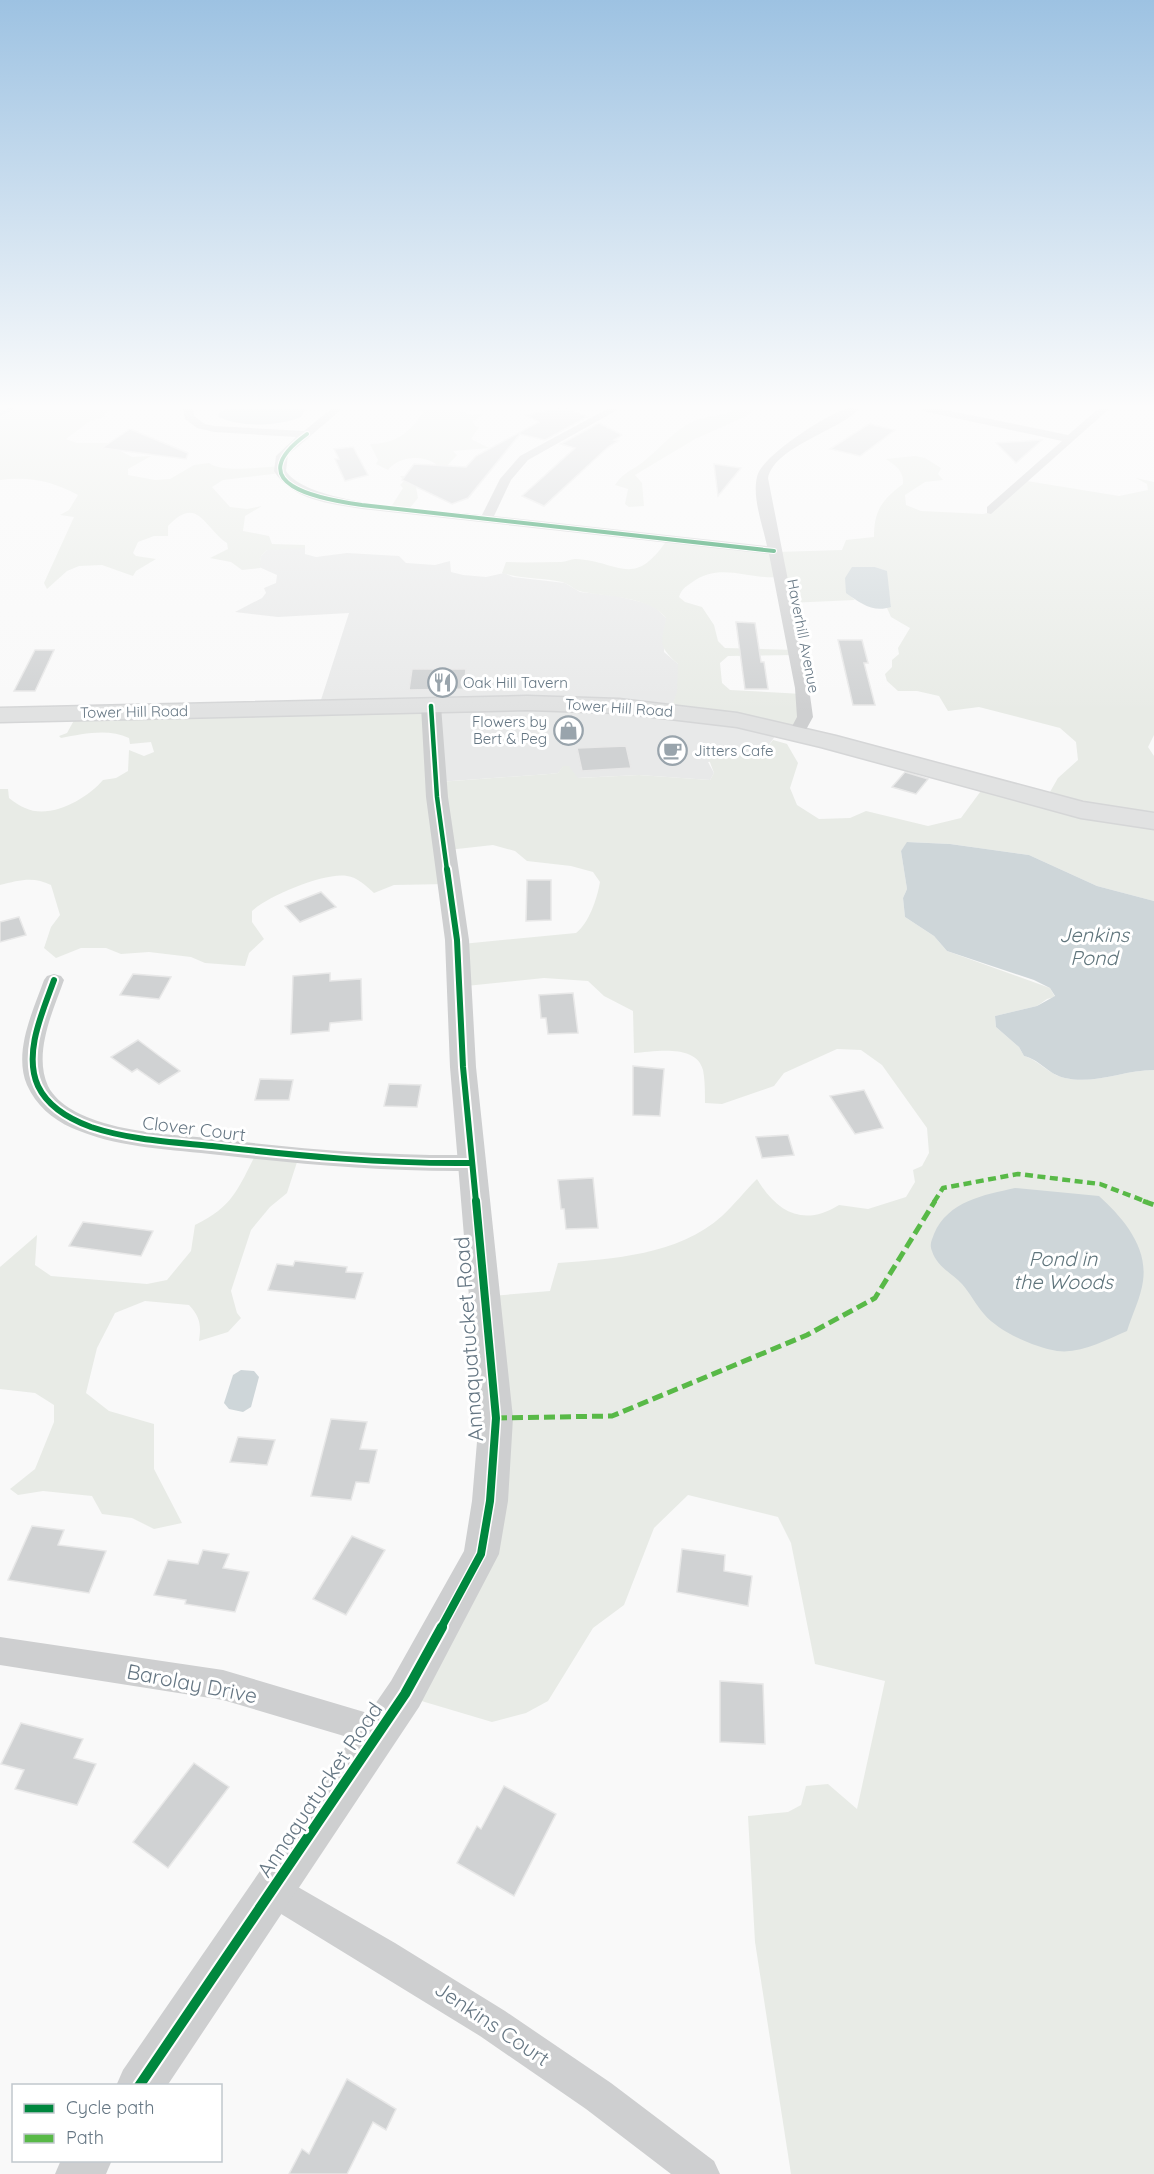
<svg xmlns="http://www.w3.org/2000/svg" width="1154" height="2174" viewBox="0 0 1154 2174" font-family="Quicksand,sans-serif">
  <style>
    .built { fill: #e8e9e9 }
    .green { fill: #e8ebe6 }
    .water { fill: #ced6d9 }
    .lines { fill: none; stroke-linecap: round; stroke-linejoin: round }
    .stream { stroke: #ced6d9; stroke-width: 4 }
    .building { fill: #d0d2d3; stroke: #e8e8e8; stroke-width: 1.5 }
    .primary-casing { stroke: #d5d6d7; stroke-width: 3 }
    .minor { fill: #cecfd0; fill-rule: evenodd }
    .tertiary { fill: #cecfd0; fill-rule: evenodd }
    .primary { fill: #e1e2e2; fill-rule: evenodd }
    .quiet-far1 { stroke: #58b947; stroke-width: 4.5; stroke-dasharray: 8 4.5; stroke-linecap: butt }
    .quiet { stroke: #58b947; stroke-width: 5; stroke-dasharray: 11 5; stroke-linecap: butt }
    .cycleway-far4-casing { stroke: #fff; stroke-width: 6 }
    .cycleway-far3-casing { stroke: #fff; stroke-width: 8 }
    .cycleway-far2-casing { stroke: #fff; stroke-width: 10 }
    .cycleway-far1-casing { stroke: #fff; stroke-width: 11 }
    .cycleway-casing { stroke: #fff; stroke-width: 14 }
    .cycleway-far4 { stroke: #00873e; stroke-width: 4 }
    .cycleway-far3 { stroke: #00873e; stroke-width: 4.5 }
    .cycleway-far2 { stroke: #00873e; stroke-width: 6 }
    .cycleway-far1 { stroke: #00873e; stroke-width: 8 }
    .cycleway { stroke: #00873e; stroke-width: 10 }
    .labels { text-anchor: middle; stroke-width: 6; stroke-linejoin: round; paint-order: stroke }
    .far-street-label { font-size: 15px; fill: #657683; stroke: #fff }
    .far-poi-label { font-size: 15px; fill: #657683; stroke: #fff; text-anchor: start }
    .street-label { font-size: 18px; fill: #657683; stroke: #fff }
    .water-label { font-size: 20px; font-style: italic; fill: #60757c; stroke: #fff }
    .near-street-label { font-size: 21px; fill: #657683; stroke: #fff }
  </style>
  <rect width="100%" height="100%" fill="#f9f9f9"/>
  <!-- built -->
  <polygon class="built" points="277,547 305,548 305,554 316,557 347,553 399,556 406,563 435,565 450,561 451,572 463,575 486,577 504,573 513,577 565,583 580,592 617,596 653,605 666,618 664,652 678,664 678,692 670,710 778,732 763,753 708,762 714,773 710,780 639,775 577,778 563,767 558,773 549,774 438,782 320,703 349,613 278,617 235,612 262,598 266,593 264,588 276,583 277,575 259,567 261,556 267,550"/>
  <!-- green -->
  <g class="green">
    <path d="M7 409H108L104 417 90 421 66 439 77 443H111L113 447 132 457 151 456 128 469V475L155 480 170 479 194 465 209 463C222 473 263 467 280 466L281 473 223 480 212 487 230 507 247 509 262 506 245 516 243 531 269 536 272 544 305 545V548L267 550 261 556 260 568 242 570 231 562 210 558 228 549 227 543C204 528 198 494 168 526V536H154L138 542 133 553 136 556 156 559 136 571 133 576 102 565 79 566 67 571 47 589 44 583 74 517 60 515 69 510 78 495C53 481 28 476 0 480V411Z"/>
    <path d="M417 409H455L471 415 486 413 473 421 475 426 479 427 471 439 489 448 453 451 457 455 446 467 416 487 418 498 409 509 391 507 403 488 400 485 404 481 400 476H424L435 471 436 464C421 454 398 457 388 470L376 464 378 460 370 444C395 444 410 433 423 412Z"/>
    <path d="M734 409H752L751 414 695 439 635 475 642 483 644 506 629 507 625 504 628 489 615 485C623 472 632 471 643 462 662 447 679 424 703 418 714 415 725 416 734 409Z"/>
    <path d="M915 456 925 458 941 468 938 474 943 480 925 482 905 495 906 505 921 511 983 514 991 512 1027 481 1119 496 1148 490 1147 484 1136 478 1154 482V735L1148 747 1154 756V901L1097 886 1029 855 950 844 908 842 901 851 907 889 903 898 905 917 934 936 947 951 1050 988 1055 997 1047 999 1037 1006 995 1016 996 1027 1019 1047 1024 1056C1039 1060 1049 1075 1065 1078 1095 1085 1124 1070 1154 1070V2174H791L755 1942 748 1816 788 1812 801 1805 806 1786 828 1784 857 1809 885 1681 815 1664 791 1543 778 1517 688 1495 654 1528 624 1605 593 1628 548 1701 526 1713 492 1722 408 1697 482 1556 491 1296 550 1291 558 1263C612 1259 679 1255 722 1216 734 1205 745 1191 757 1179 777 1213 804 1227 839 1205L868 1209 906 1197 915 1182 913 1170 922 1166 929 1153 927 1128 882 1065 861 1050 837 1049 784 1073 774 1086 722 1104 705 1103C705 1093 705 1080 703 1070 696 1043 653 1052 634 1053L633 1011 604 996 588 981 544 978 466 986 462 944 576 933C589 923 597 899 600 882L593 872 571 866 527 861 515 851 493 845 448 850 447 884 394 885 374 893C366 886 357 877 347 876 325 872 268 896 252 911V922L264 939 249 953 245 966 205 963 191 957 149 952 121 954 106 948H81L56 958 44 948 51 927 60 915 51 885C34 876 19 880 0 885V789H8L9 798C14 802 20 806 25 808 50 820 87 799 103 780L116 778 128 771 129 750 144 756 154 752 151 742 130 744 129 738C108 728 83 734 61 738L59 736 67 733 78 713 430 706 439 782 549 774 558 773 563 766H569L578 778 639 775 710 780 714 773 708 757 713 752 763 753 773 740 787 744 798 763 790 788 797 805 819 819 850 818 866 811 928 826 961 818 986 784 1046 799 1058 778 1078 760 1076 742 1060 728 979 707 948 711 939 696 917 691H898L887 681 885 674 892 667V660L899 654 898 648 910 628 891 617 887 608 891 606 886 571 875 567 846 592 855 600 788 603 780 577C748 580 720 561 691 583 685 587 681 590 679 597L685 602 702 607 714 625 718 641 725 648 796 650 795 655 728 656 720 663 722 683 730 690 803 694 799 733 670 711 677 692 678 664C656 644 662 643 666 618 649 596 608 597 583 592 575 591 570 584 562 582 542 578 522 579 502 573L506 562C525 563 543 562 561 562 566 562 571 559 575 559 620 561 633 590 667 540L776 552 842 550 846 540 874 537C874 510 882 500 903 484 904 471 896 466 886 459Z"/>
    <path d="M257 1152 298 1159 287 1193 270 1207 251 1230 231 1291 237 1313 241 1318 228 1332 199 1341C201 1326 201 1318 189 1305L145 1301 115 1313 97 1348 86 1393 109 1411 154 1424V1469L182 1523 154 1529 132 1518 102 1514 92 1496 43 1491 18 1495 10 1489 35 1469 54 1422V1405L35 1393 0 1389V1267L37 1235 35 1265 51 1276 147 1284 167 1280 191 1251 195 1225C234 1206 238 1188 257 1152Z"/>
  </g>
  <!-- water -->
  <g class="water">
    <path d="M225 409H306L301 417C279 426 241 428 219 417L218 414Z"/>
    <path d="M852 567H875L887 571 891 607C873 613 860 603 846 593L845 578Z"/>
    <path d="M907 842 950 844 1029 855 1097 886 1154 901V1070C1124 1070 1095 1085 1065 1078 1049 1075 1039 1059 1024 1056L1019 1047 996 1027 995 1016 1037 1006 1055 996 1050 988 1034 980 947 951 934 936 905 917 903 898 907 889 901 851Z"/>
    <path d="M1015 1188 1099 1196C1122 1217 1148 1246 1143 1281 1141 1297 1132 1315 1127 1331 1105 1340 1082 1354 1057 1351 1034 1347 999 1332 984 1314 976 1305 970 1293 962 1284 952 1273 937 1267 932 1251 929 1244 932 1240 934 1234 948 1201 984 1195 1015 1188Z"/>
    <polygon points="241,1370 254,1371 259,1377 251,1407 243,1412 229,1409 224,1403 233,1375"/>
  </g>
  <g class="lines">
    <!-- stream -->
    <polyline class="stream" points="0,414 11,409"/>
  </g>
  <!-- building -->
  <g class="building">
    <polygon points="554,409 571,409 587,417 545,440 520,434 468,498 452,504 402,480 414,464 466,467 476,456 539,422 526,415"/>
    <polygon points="599,423 622,435 614,440 618,441 608,447 544,506 522,496 575,448 561,444"/>
    <polygon points="869,424 895,430 860,456 830,449"/>
    <polygon points="130,429 188,453 186,459 102,448"/>
    <polygon points="1042,440 1016,463 996,443"/>
    <polygon points="353,447 368,475 345,481 335,459 339,459 334,449"/>
    <polygon points="714,464 741,468 718,496"/>
    <polygon points="736,622 755,623 761,662 764,662 768,689 745,689"/>
    <polygon points="838,640 862,640 868,663 864,663 875,705 853,705"/>
    <polygon points="35,650 54,650 35,691 14,691"/>
    <polygon points="412,669 466,669 464,689 409,690"/>
    <polygon points="626,746 631,768 582,771 577,748"/>
    <polygon points="905,772 928,779 916,794 892,787"/>
    <polygon points="527,880 551,880 551,920 526,921"/>
    <polygon points="321,892 336,907 300,922 285,906"/>
    <polygon points="19,917 26,935 0,942 0,922"/>
    <polygon points="330,973 330,981 361,979 362,1020 330,1023 329,1031 291,1034 293,976"/>
    <polygon points="133,974 171,977 159,999 120,995"/>
    <polygon points="573,993 578,1033 548,1034 546,1018 541,1018 539,995"/>
    <polygon points="138,1040 158,1055 180,1071 159,1084 137,1069 132,1072 111,1057"/>
    <polygon points="633,1066 664,1069 660,1116 633,1115"/>
    <polygon points="260,1079 293,1080 289,1100 255,1100"/>
    <polygon points="389,1084 421,1085 417,1107 384,1106"/>
    <polygon points="864,1090 883,1128 855,1134 830,1096"/>
    <polygon points="788,1135 794,1155 762,1158 756,1137"/>
    <polygon points="593,1178 598,1228 566,1229 564,1209 561,1209 558,1180"/>
    <polygon points="83,1222 153,1231 141,1256 69,1246"/>
    <polygon points="295,1261 347,1267 346,1272 363,1273 355,1299 268,1290 277,1264 293,1266"/>
    <polygon points="331,1419 367,1422 360,1449 377,1450 369,1483 356,1482 351,1500 311,1496"/>
    <polygon points="238,1437 275,1440 267,1465 230,1462"/>
    <polygon points="32,1526 64,1530 58,1545 106,1551 89,1593 8,1580"/>
    <polygon points="352,1536 385,1550 346,1615 313,1599"/>
    <polygon points="682,1549 725,1555 724,1571 752,1576 748,1606 677,1592"/>
    <polygon points="203,1550 229,1554 223,1568 249,1572 235,1612 185,1604 186,1600 154,1595 168,1560 198,1564"/>
    <polygon points="720,1681 763,1684 765,1744 720,1742"/>
    <polygon points="21,1723 83,1739 74,1758 96,1764 77,1805 15,1789 24,1770 1,1764"/>
    <polygon points="194,1763 229,1787 168,1868 133,1842"/>
    <polygon points="504,1786 556,1814 514,1896 457,1863 477,1826 481,1829"/>
    <polygon points="347,2079 396,2109 386,2130 373,2122 347,2174 289,2174 302,2149 309,2154"/>
  </g>
  <g class="lines">
    <defs>
      <polygon id="primary" points="527,696 619,699 737,713 836,736 1083,802 1154,813 1154,829 1081,818 821,747 737,727 619,713 527,710 0,722 0,708"/>
    </defs>
    <!-- primary casing -->
    <use href="#primary" class="primary-casing"/>
    <!-- minor -->
    <g class="minor">
      <path d="M183 409H193L194 416 205 424 214 426 304 431 331 409H342L288 455 286 471C308 506 440 510 482 515L500 479 520 456 607 409H619L528 460 511 480 494 516 767 546C763 526 752 498 757 477 761 456 825 416 845 409 849 408 855 409 859 409 841 430 775 446 768 478L809 688 813 717 802 737H790L788 734 797 717 795 688 769 554 362 509C330 504 292 500 274 471L276 456 296 437 214 432 197 428 185 419Z"/>
      <polygon points="922,409 941,409 1068,435 1098,409 1109,409 991,514 987,513 987,507 1062,441 927,412"/>
      <path d="M54 974 61 976 64 980C53 1011 33 1053 48 1086 58 1106 84 1117 104 1123 141 1134 179 1135 217 1139 302 1149 386 1156 472 1155L480 1157 483 1163 480 1169 472 1171C384 1172 297 1164 210 1154 163 1149 115 1147 72 1128 52 1119 36 1105 27 1085 13 1052 33 1011 44 980L47 976Z"/>
      <polygon points="0,1637 223,1670 381,1717 392,1721 396,1732 392,1743 381,1747 223,1700 0,1665"/>
      <polygon points="272,1872 395,1943 505,2011 611,2083 714,2161 720,2174 671,2174 586,2109 480,2036 260,1901 255,1889 260,1877"/>
    </g>
    <!-- tertiary -->
    <g class="tertiary">
      <polygon points="431,700 441,706 448,797 469,940 476,1067 513,1418 508,1501 499,1554 419,1707 167,2086 116,2086 123,2070 391,1681 464,1551 472,1501 479,1418 450,1067 445,940 426,797 421,706"/>
      <polygon points="61,2160 112,2160 106,2174 55,2174"/>
    </g>
    <!-- primary -->
    <use href="#primary" class="primary"/>
    <!-- quiet-far1 -->
    <polyline class="quiet-far1" points="934,1202 943,1188 1018,1174 1100,1184 1147,1202"/>
    <!-- quiet -->
    <g class="quiet">
      <polyline points="1143,1201 1154,1205"/>
      <polyline points="496,1418 612,1416 807,1335 875,1298 935,1201"/>
    </g>
    <defs>
      <path id="cycleway-far4" d="M307 434C238 484 319 499 362 505L774 551"/>
      <polyline id="cycleway-far3" points="431,706 437,797 447,870"/>
      <g id="cycleway-far2">
        <polyline points="447,869 457,940 463,1067 476,1202"/>
        <path d="M54 980C43 1011 23 1053 38 1086 48 1107 69 1119 91 1127 130 1140 172 1142 212 1146 299 1156 385 1164 472 1163"/>
      </g>
      <polyline id="cycleway-far1" points="441,1628 481,1554 490,1501 496,1418 476,1201"/>
      <polyline id="cycleway" points="139,2086 405,1694 442,1627"/>
    </defs>
    <!-- cycleway-far4 casing -->
    <use href="#cycleway-far4" class="cycleway-far4-casing"/>
    <!-- cycleway-far3 casing -->
    <use href="#cycleway-far3" class="cycleway-far3-casing"/>
    <!-- cycleway-far2 casing -->
    <use href="#cycleway-far2" class="cycleway-far2-casing"/>
    <!-- cycleway-far1 casing -->
    <use href="#cycleway-far1" class="cycleway-far1-casing"/>
    <!-- cycleway casing -->
    <use href="#cycleway" class="cycleway-casing"/>
    <!-- cycleway-far4 -->
    <use href="#cycleway-far4" class="cycleway-far4"/>
    <!-- cycleway-far3 -->
    <use href="#cycleway-far3" class="cycleway-far3"/>
    <!-- cycleway-far2 -->
    <use href="#cycleway-far2" class="cycleway-far2"/>
    <!-- cycleway-far1 -->
    <use href="#cycleway-far1" class="cycleway-far1"/>
    <!-- cycleway -->
    <use href="#cycleway" class="cycleway"/>
  </g>
  <!-- sky -->
  <linearGradient id="sky" x2="0" y2="1"><stop stop-color="#9dc2e2"/><stop offset="0.57" stop-color="#fcfcfc"/><stop offset="1" stop-color="#fcfcfc" stop-opacity="0"/></linearGradient>
  <rect width="1154" height="713" fill="url(#sky)"/>
  <!-- icons -->
  <defs>
    <symbol id="restaurant-ring" viewBox="-11 -11 22 22"><circle r="9.5" fill="#fff" stroke="#99a4ac" stroke-width="1.5"/><path d="M-5-6h1v4h1v-4h1v4h1v-4h1v5L-1.5 .5V6h-2V.5L-5-1ZM5-6V6H3V1.5H1.5Q1.5-4 5-6Z" fill="#99a4ac"/></symbol>
    <symbol id="shop-ring" viewBox="-11 -11 22 22"><circle r="9.5" fill="#fff" stroke="#99a4ac" stroke-width="1.5"/><path d="M-5-2.5h2.3a2.7 3.5 0 0 1 5.4 0H5L5.5 6h-11ZM-1.5-2.5h3a1.5 2.3 0 0 0-3 0Z" fill="#99a4ac"/></symbol>
    <symbol id="cafe-ring" viewBox="-11 -11 22 22"><circle r="9.5" fill="#fff" stroke="#99a4ac" stroke-width="1.5"/><path d="M-5.5-4.5H6V0H3Q3 3.5 0 3.5H-2.5Q-5.5 3.5-5.5 0ZM3-3.2v2h1.7v-2ZM-6 4.5H4V6H-6Z" fill="#99a4ac"/></symbol>
  </defs>
  <g fill-rule="evenodd">
    <use href="#restaurant-ring" x="426" y="666" width="33" height="33"/>
    <use href="#shop-ring" x="552" y="714" width="33" height="33"/>
    <use href="#cafe-ring" x="656" y="734" width="33" height="33"/>
  </g>
  <g class="labels">
    <!-- far-street labels -->
    <g class="far-street-label">
      <text transform="translate(803 636) rotate(79)" y="5">Haverhill Avenue</text>
      <text transform="translate(619 708) rotate(4)" y="5">Tower Hill Road</text>
      <text transform="translate(134 712) rotate(-1)" y="5">Tower Hill Road</text>
    </g>
    <!-- far-poi labels -->
    <g class="far-poi-label">
      <text x="463" y="688">Oak Hill Tavern</text>
      <text x="547" y="727" text-anchor="end">Flowers by<tspan x="547" dy="17">Bert &amp; Peg</tspan></text>
      <text x="694" y="756">Jitters Cafe</text>
    </g>
    <!-- street labels -->
    <g class="street-label">
      <text transform="translate(194 1129) rotate(7)" y="6">Clover Court</text>
    </g>
    <!-- water labels -->
    <g class="water-label">
      <text x="1094" y="942">Jenkins<tspan x="1094" dy="23">Pond</tspan></text>
      <text x="1063" y="1266">Pond in<tspan x="1063" dy="23">the Woods</tspan></text>
    </g>
    <!-- near-street labels -->
    <g class="near-street-label">
      <text transform="translate(469 1339) rotate(-94)" y="7">Annaquatucket Road</text>
      <text transform="translate(192 1684) rotate(11)" y="7">Barolay Drive</text>
      <text transform="translate(320 1790) rotate(-56)" y="7">Annaquatucket Road</text>
      <text transform="translate(492 2024) rotate(34)" y="7">Jenkins Court</text>
    </g>
  </g>
  <!-- legend -->
  <rect x="12" y="2084" width="210" height="78" fill="#ffffff" stroke="#c1c8cd" stroke-width="1.5"/>
  <rect x="24" y="2104" width="30" height="9" fill="#00873e" stroke="#c1c8cd" stroke-width="1.5"/>
  <text x="66" y="2114" font-size="18" fill="#657683">Cycle path</text>
  <rect x="24" y="2134" width="30" height="9" fill="#58b947" stroke="#c1c8cd" stroke-width="1.5"/>
  <text x="66" y="2144" font-size="18" fill="#657683">Path</text>
</svg>
